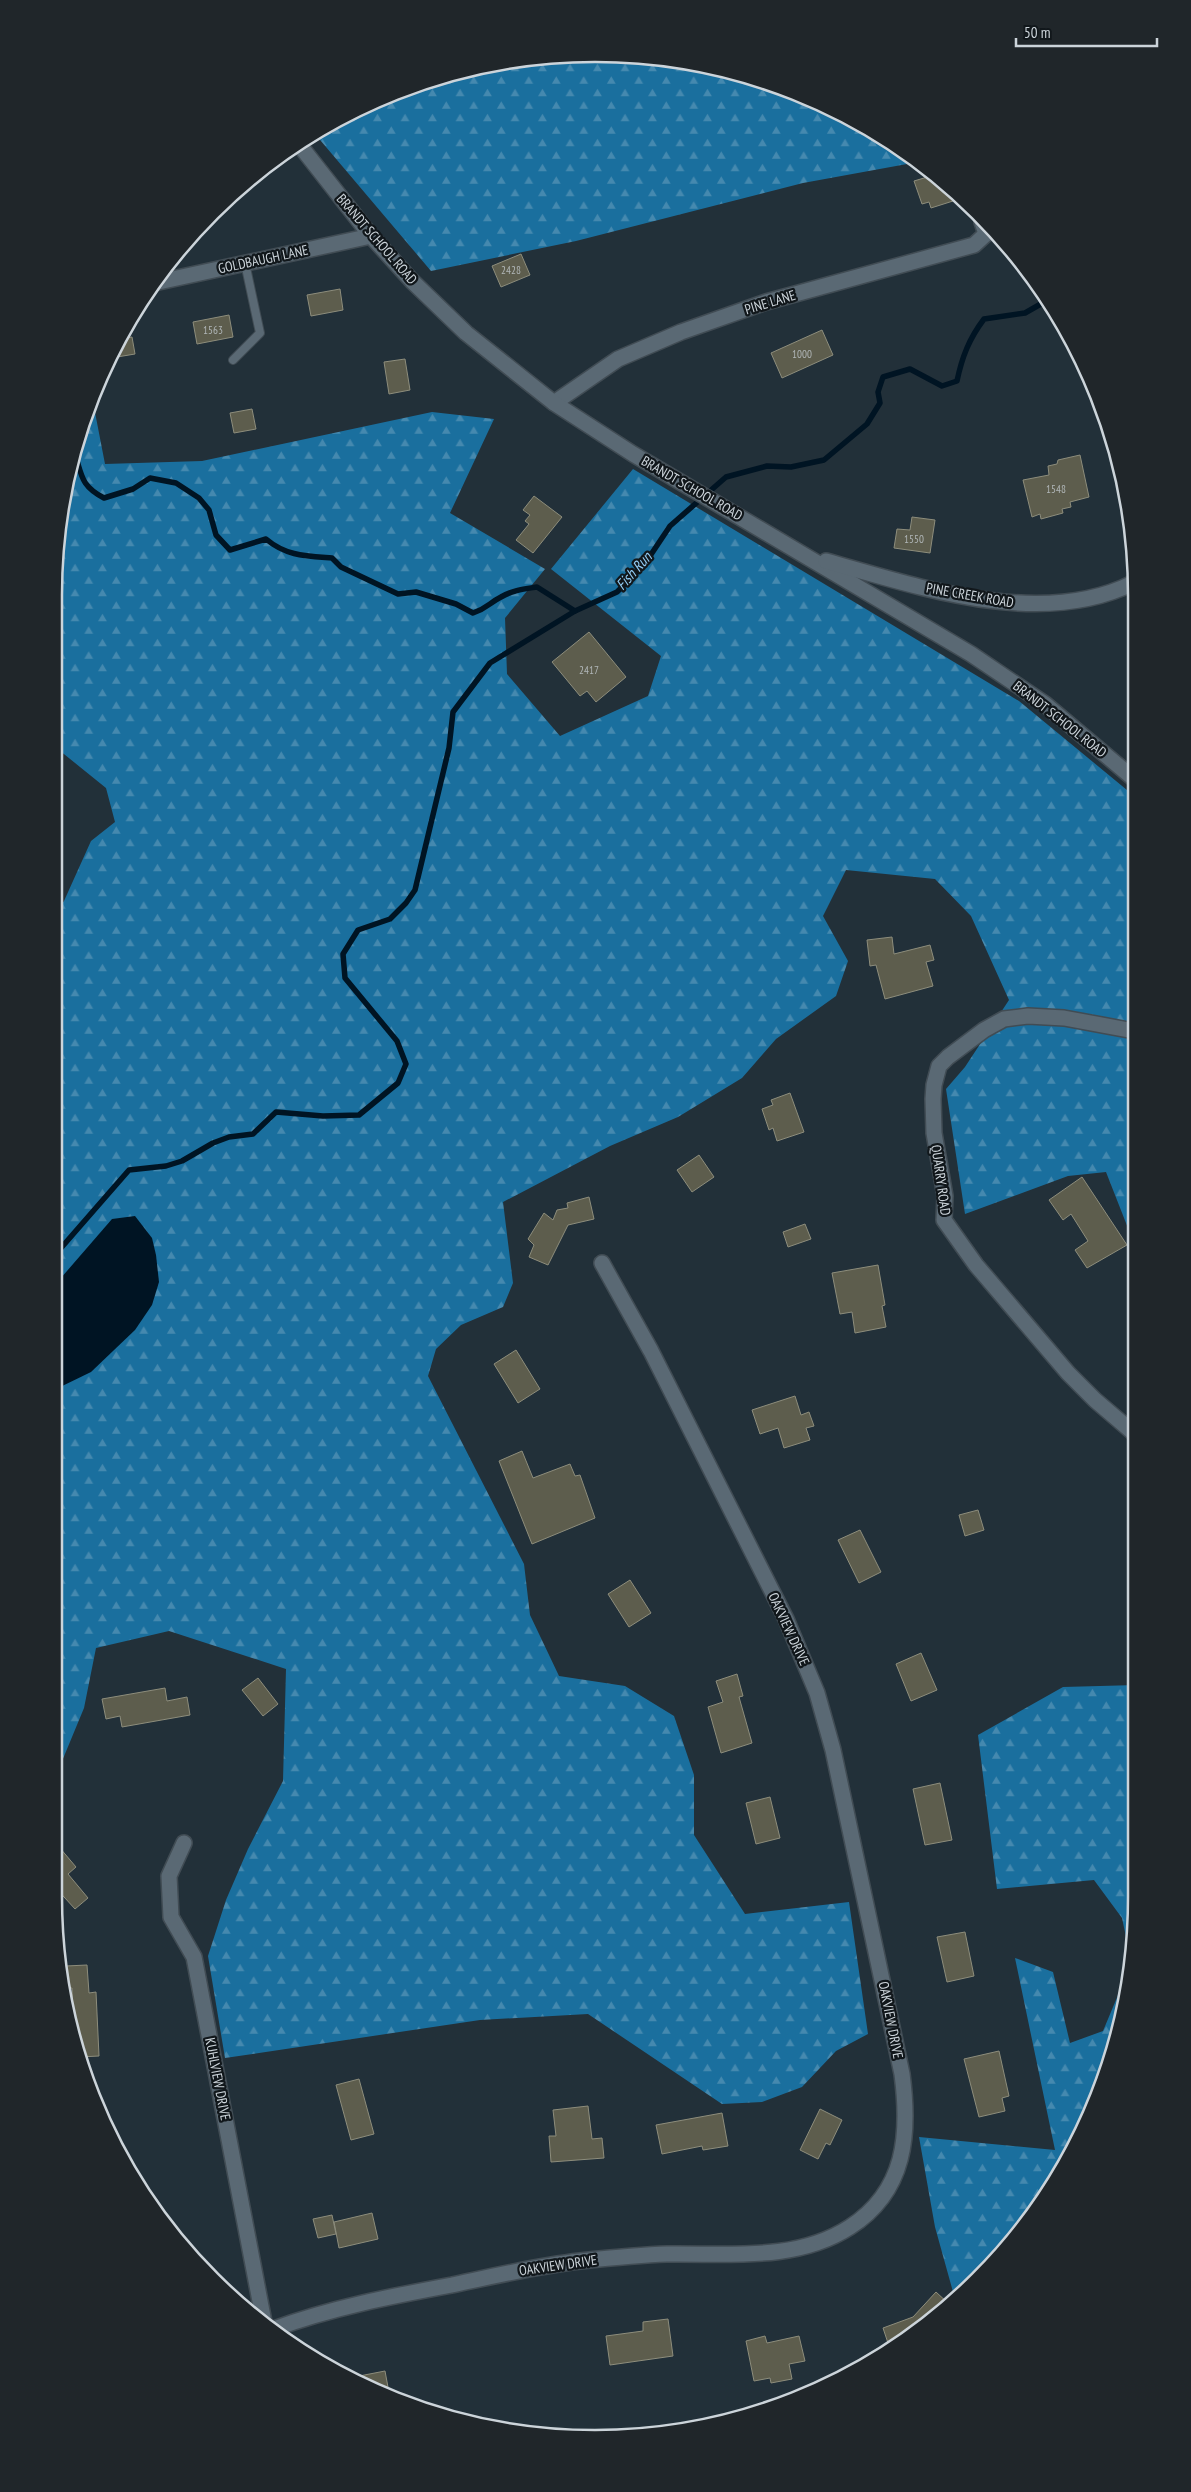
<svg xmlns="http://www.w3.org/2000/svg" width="1191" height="2492" viewBox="0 0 1191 2492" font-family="'PT Sans Narrow',sans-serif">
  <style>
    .forest { fill: url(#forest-firs) }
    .water { fill: #001423 }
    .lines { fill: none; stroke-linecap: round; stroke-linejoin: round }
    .stream { stroke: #001423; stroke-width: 5.5 }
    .building { fill: #5d5d4d; stroke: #8d8d7c }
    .lane-casing { stroke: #414c54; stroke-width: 10 }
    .street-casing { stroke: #414c54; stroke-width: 18 }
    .secondary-casing { stroke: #414c54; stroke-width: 18 }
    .lane { stroke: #5a6974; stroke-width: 8 }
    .street { stroke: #5a6974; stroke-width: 15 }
    .secondary { stroke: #5a6974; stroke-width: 15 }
    .labels { text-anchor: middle; stroke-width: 4.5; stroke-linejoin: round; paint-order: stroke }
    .number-label { font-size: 11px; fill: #b0b6b7 }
    .street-label { font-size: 14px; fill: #ccd4da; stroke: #11171b }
    .water-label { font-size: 15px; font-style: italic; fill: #93cdf5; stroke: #11171b }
    .rim { fill: none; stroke: #ccd4da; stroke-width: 2.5 }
  </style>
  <defs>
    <pattern id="forest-firs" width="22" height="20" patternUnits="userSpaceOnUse" patternTransform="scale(1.25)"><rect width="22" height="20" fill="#1a6f9e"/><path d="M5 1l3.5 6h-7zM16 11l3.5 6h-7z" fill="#4589af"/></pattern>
  </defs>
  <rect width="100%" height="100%" fill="#223039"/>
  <!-- forest -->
  <g class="forest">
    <polygon points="596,54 701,64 803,95 918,162 803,183 576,241 431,271 315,134 388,95 490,64"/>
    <polygon points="92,397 105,464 202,461 432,412 494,419 450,513 545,569 505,618 507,674 560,736 648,696 661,656 551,569 633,469 1019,701 1133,795 1135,1246 1106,1172 1068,1176 965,1214 946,1089 965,1067 1009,1000 971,916 935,879 846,870 823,916 848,961 836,996 776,1039 742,1078 678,1117 610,1146 503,1202 513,1283 503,1307 461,1325 436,1349 428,1376 524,1564 530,1615 559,1676 625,1686 674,1716 694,1775 694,1835 745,1914 849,1902 868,2034 836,2051 802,2087 762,2102 722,2104 588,2014 480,2020 225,2058 208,1956 226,1900 248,1849 283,1781 286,1669 169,1631 96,1648 84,1708 60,1766 54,1772 54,916 64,901 91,841 115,822 106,788 54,746 54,595 64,490"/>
    <polygon points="1137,1685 1137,1897 1131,1960 1122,1918 1094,1880 997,1889 978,1735 1063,1687"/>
    <polygon points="1015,1958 1053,1972 1070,2043 1103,2031 1131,1964 1127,2002 1096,2104 1046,2197 1003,2254 955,2299 935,2227 919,2137 1055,2150"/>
  </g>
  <!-- water -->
  <polygon class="water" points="135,1216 152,1238 156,1255 159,1282 152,1305 135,1330 91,1372 54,1390 54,1286 112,1219"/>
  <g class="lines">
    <!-- stream -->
    <g class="stream">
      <path d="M75 454C82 476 81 486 104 498L133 489 150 478 176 483 199 498 209 510 216 535 230 550 266 539C286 556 306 556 332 558L341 567 398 594 416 592 456 604 473 613C488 608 489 603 501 597 513 590 524 589 537 587L575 611 617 592 644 565 670 526 726 477 767 466 791 467 824 460 867 424 880 403 878 392 883 377 910 369 942 386 957 381C962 357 969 339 984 319L1025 313 1046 301"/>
      <polyline points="54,1256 129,1170 166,1166 182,1161 213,1143 229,1137 253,1134 276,1112 323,1116 359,1115 398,1083 406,1064 397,1041 345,978 343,954 358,930 390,919 406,903 415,890 449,748 453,712 490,663 575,611"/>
    </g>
  </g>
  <!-- building -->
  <g class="building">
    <polygon points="934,175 950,190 953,201 931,208 929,202 922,204 914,181"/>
    <polygon points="521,254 530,275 501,287 492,266"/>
    <polygon points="340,289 343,310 311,316 307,295"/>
    <polygon points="229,315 233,337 197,344 193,322"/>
    <polygon points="822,330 833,355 782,378 771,353"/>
    <polygon points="132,337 135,354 111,358 121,339"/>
    <polygon points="405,359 410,390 389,394 384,362"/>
    <polygon points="252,409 256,429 234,433 230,413"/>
    <polygon points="1080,455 1089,497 1070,502 1071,507 1062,509 1063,513 1041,519 1040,514 1032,517 1023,480 1049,475 1048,466 1057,464 1058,460"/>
    <polygon points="534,496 562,517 533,553 516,540 529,524 525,521 530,515 523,510"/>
    <polygon points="912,517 935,520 930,553 894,548 897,529 910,530"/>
    <polygon points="589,632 626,677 596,702 587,691 580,696 552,662"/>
    <polygon points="892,937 894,954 930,945 934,960 926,962 933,986 885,999 876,965 870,966 867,940"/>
    <polygon points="790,1093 804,1132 777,1141 773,1128 769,1130 762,1109 773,1105 771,1100"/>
    <polygon points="699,1155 714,1177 692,1192 677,1170"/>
    <polygon points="1082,1177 1127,1245 1087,1268 1075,1250 1088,1241 1071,1214 1063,1220 1049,1200"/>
    <polygon points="589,1197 594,1219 568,1225 548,1265 529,1257 534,1245 528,1239 544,1213 553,1220 557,1210 568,1208 567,1203"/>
    <polygon points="805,1224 811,1239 788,1247 783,1232"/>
    <polygon points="878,1265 885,1305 882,1306 886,1327 855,1333 852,1312 840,1314 832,1273"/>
    <polygon points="516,1350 540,1389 518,1403 494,1364"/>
    <polygon points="795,1396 801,1415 809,1412 814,1426 806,1428 810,1440 784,1448 778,1428 760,1434 752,1410"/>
    <polygon points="522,1451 533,1478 570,1464 575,1476 580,1475 595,1518 532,1544 499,1461"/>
    <polygon points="978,1510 984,1530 965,1536 959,1515"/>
    <polygon points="860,1530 881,1572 859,1583 838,1540"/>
    <polygon points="630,1580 651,1613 629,1627 608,1594"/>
    <polygon points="921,1653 937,1690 911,1701 896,1664"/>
    <polygon points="737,1674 743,1696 739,1697 752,1743 721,1753 708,1707 723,1702 716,1681"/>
    <polygon points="258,1678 278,1704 263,1716 242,1690"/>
    <polygon points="165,1688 167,1701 187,1697 190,1715 122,1727 120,1716 106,1719 102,1699"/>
    <polygon points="940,1783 952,1840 925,1845 913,1789"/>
    <polygon points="770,1797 780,1838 756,1844 746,1803"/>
    <polygon points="54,1841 76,1867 68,1874 88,1898 75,1909 54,1886"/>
    <polygon points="965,1932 974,1976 947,1982 937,1937"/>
    <polygon points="87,1965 89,1993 96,1992 99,2056 79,2057 74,2039 72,1988 67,1988 66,1966"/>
    <polygon points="999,2051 1009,2096 1002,2098 1005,2111 979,2117 964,2059"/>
    <polygon points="359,2079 374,2134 351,2140 336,2085"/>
    <polygon points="588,2106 592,2139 602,2138 604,2158 551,2162 549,2136 556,2136 553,2110"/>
    <polygon points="820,2109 842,2120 830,2145 826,2143 818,2159 800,2150"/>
    <polygon points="722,2113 728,2146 703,2150 702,2146 662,2154 656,2125"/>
    <polygon points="372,2213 378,2239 339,2248 334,2222"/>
    <polygon points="332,2215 336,2234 318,2238 313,2219"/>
    <polygon points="936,2292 949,2304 925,2326 890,2349 883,2328 913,2317"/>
    <polygon points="668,2319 673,2356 610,2365 606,2336 643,2331 643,2322"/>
    <polygon points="765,2336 767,2343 799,2336 805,2361 789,2364 792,2379 771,2383 770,2378 754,2381 746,2341"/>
    <polygon points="385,2371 390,2398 349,2378"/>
  </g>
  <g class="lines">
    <defs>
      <polyline id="lane" points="233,360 260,333 245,263"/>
      <g id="street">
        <polyline points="154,283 371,236"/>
        <polyline points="554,403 618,359 681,332 766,302 974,245 986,234 982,222"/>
        <polyline points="1134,1031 1064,1018 1028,1016 1004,1019 984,1030 948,1057 939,1066 934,1085 933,1099 934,1133 945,1196 944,1220 976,1265 1068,1373 1095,1400 1136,1435"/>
        <polyline points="184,1843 169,1876 171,1917 194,1957 264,2322"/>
        <path d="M274 2329C330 2308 393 2296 452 2285 494 2276 536 2266 580 2261 609 2258 638 2255 667 2254 729 2253 796 2262 850 2227 906 2191 910 2134 902 2074L833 1750 817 1693 786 1619 651 1351 602 1263"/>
      </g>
      <g id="secondary">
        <polyline points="298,143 371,236 412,281 466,333 554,403 633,454 971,654 1045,704 1133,778"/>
        <path d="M826 561C919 587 1041 629 1133 583"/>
      </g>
    </defs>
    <!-- lane casing -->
    <use href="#lane" class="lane-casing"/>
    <!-- street casing -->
    <use href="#street" class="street-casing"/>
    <!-- secondary casing -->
    <use href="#secondary" class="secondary-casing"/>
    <!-- lane -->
    <use href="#lane" class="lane"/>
    <!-- street -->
    <use href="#street" class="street"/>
    <!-- secondary -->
    <use href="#secondary" class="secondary"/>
  </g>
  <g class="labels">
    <!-- number labels -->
    <g class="number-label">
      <text x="511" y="274">2428</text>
      <text x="213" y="334">1563</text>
      <text x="802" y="358">1000</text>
      <text x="1056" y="493">1548</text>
      <text x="914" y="543">1550</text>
      <text x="589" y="674">2417</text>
    </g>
    <!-- street labels -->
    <g class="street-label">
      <text transform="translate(377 239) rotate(49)" y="5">BRANDT SCHOOL ROAD</text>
      <text transform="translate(263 259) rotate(-12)" y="5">GOLDBAUGH LANE</text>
      <text transform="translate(770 302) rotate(-17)" y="5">PINE LANE</text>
      <text transform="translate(692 488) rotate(30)" y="5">BRANDT SCHOOL ROAD</text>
      <text transform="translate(970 595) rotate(10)" y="5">PINE CREEK ROAD</text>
      <text transform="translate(1060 719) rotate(38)" y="5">BRANDT SCHOOL ROAD</text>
      <text transform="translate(941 1180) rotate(82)" y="5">QUARRY ROAD</text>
      <text transform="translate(789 1629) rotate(65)" y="5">OAKVIEW DRIVE</text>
      <text transform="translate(891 2020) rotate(79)" y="5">OAKVIEW DRIVE</text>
      <text transform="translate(218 2079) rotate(79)" y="5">KUHLVIEW DRIVE</text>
      <text transform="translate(558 2265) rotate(-8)" y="5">OAKVIEW DRIVE</text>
    </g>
    <!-- water labels -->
    <g class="water-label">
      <text transform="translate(634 571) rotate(-48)" y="5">Fish Run</text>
    </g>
  </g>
  <!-- crop -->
  <path d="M0 0H1191V2492H0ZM595 62H595A533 533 0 0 1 1128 595V1897A533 533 0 0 1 595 2430H595A533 533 0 0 1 62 1897V595A533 533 0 0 1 595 62Z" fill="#20262a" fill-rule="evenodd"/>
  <path class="rim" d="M595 62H595A533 533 0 0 1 1128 595V1897A533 533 0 0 1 595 2430H595A533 533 0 0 1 62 1897V595A533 533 0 0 1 595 62Z"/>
  <!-- scale -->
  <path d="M1016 38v8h141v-8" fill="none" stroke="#ccd4da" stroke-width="2.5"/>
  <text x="1024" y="38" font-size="15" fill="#ccd4da" stroke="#11171b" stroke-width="4" paint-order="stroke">50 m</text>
</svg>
